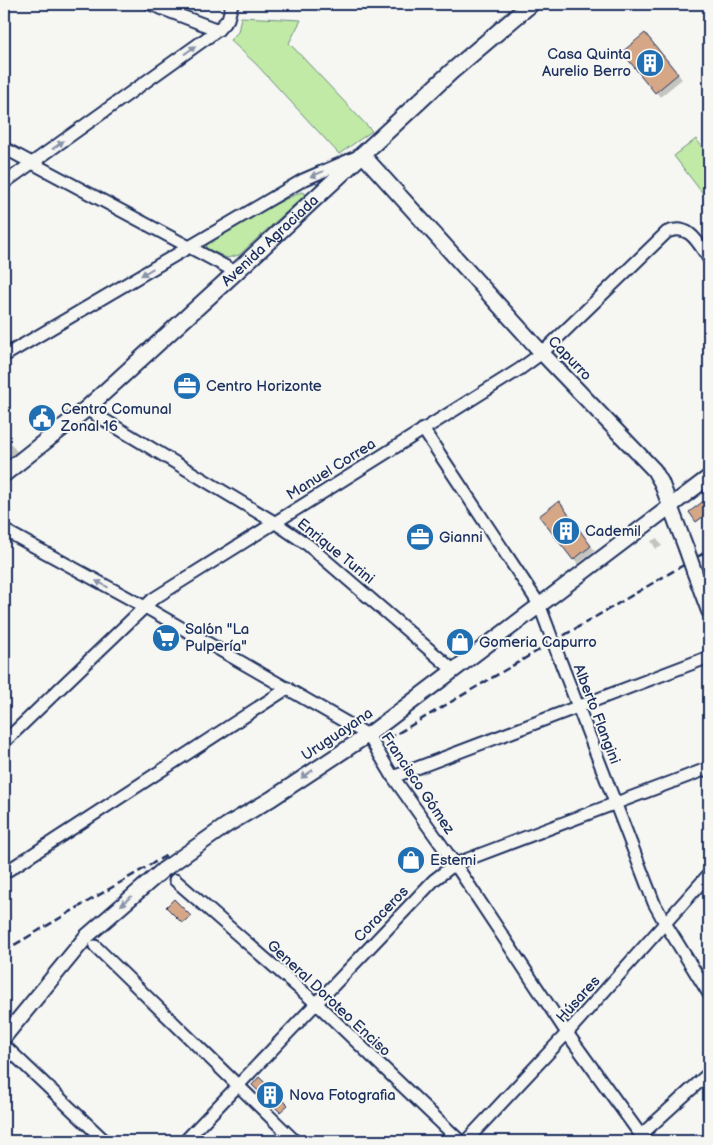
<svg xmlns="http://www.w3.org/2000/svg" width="713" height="1145" viewBox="0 0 713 1145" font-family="'Balsamiq Sans',sans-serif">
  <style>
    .green { fill: #c0eaa6; stroke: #6e8c82 }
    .shadow { fill: #0003 }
    .building { fill: #d5a787; stroke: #1b2f5e }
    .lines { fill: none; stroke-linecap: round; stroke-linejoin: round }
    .minor-casing { stroke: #1b2f5e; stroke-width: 15 }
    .tertiary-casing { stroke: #1b2f5e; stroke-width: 18 }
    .secondary-casing { stroke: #1b2f5e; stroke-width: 19 }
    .minor { stroke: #f6f6f2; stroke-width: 11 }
    .tertiary { stroke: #f6f6f2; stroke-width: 14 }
    .secondary { stroke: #f6f6f2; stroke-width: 15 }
    .rail { stroke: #1b2f5e; stroke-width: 2.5; stroke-dasharray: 8 4; stroke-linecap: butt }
    .minor-bridge-casing { stroke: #1b2f5e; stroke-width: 15; stroke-linecap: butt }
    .tertiary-bridge-casing { stroke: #1b2f5e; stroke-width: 18; stroke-linecap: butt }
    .minor-bridge { stroke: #f6f6f2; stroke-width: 11 }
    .tertiary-bridge { stroke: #f6f6f2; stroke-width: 14 }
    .oneway { fill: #8892a8 }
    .labels { text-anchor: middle; stroke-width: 4; stroke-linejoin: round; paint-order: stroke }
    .poi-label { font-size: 15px; fill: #1b2f5e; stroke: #f6f6f2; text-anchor: start }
    .street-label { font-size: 15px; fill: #1b2f5e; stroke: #f6f6f2 }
  </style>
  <rect width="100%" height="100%" fill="#f6f6f2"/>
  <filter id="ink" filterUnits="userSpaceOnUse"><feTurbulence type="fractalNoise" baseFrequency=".02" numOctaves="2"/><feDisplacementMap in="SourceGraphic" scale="10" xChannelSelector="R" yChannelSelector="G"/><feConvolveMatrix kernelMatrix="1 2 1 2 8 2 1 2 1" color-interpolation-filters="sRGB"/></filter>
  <g filter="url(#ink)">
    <!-- green -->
    <g class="green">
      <polygon points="241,17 301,20 289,43 372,131 339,154 256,64 230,40 238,32"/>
      <polygon points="696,139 709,156 709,198 707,199 674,156"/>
      <polygon points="301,192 305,193 305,195 239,255 227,258 206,248 207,242 257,213"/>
    </g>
    <!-- shadow -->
    <g class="shadow">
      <polygon points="650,39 682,79 660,97 656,92"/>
      <polygon points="4,433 17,452 6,459 4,456"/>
      <polygon points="709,498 709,513 697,522 690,512"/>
      <polygon points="559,503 595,551 578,564 541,516"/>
      <polygon points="657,538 662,546 656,549 651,541"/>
      <polygon points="413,856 416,862 410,865 406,859"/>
    </g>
    <!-- building -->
    <g class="building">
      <polygon points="645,33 678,74 655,93 622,52"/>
      <polygon points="709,497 709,512 696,522 689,512"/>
      <polygon points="559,501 591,546 573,560 539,516"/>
      <polygon points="174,899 191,916 182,923 166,907"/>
      <polygon points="259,1077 288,1105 280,1112 252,1085"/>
    </g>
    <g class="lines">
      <defs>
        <g id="minor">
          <polyline points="150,4 218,30"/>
          <polyline points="4,148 236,272"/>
          <polyline points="4,183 218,30 228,19 232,4"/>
          <polyline points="4,356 303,180 354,158"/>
          <polyline points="86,409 274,522 308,545 453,670"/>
          <polyline points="423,429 539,604 548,628"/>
          <polyline points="4,530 145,607 368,735 393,777 455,864 567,1033 645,1141"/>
          <polyline points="558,655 654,903 665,923 709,994"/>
          <path d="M4 742 153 599 520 369 542 353 667 232C690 223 698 243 709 259"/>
          <polyline points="393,777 709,657"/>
          <polyline points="4,873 288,688"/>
          <polyline points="175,880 316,1003 460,1141"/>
          <polyline points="95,946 295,1141"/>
          <polyline points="8,1049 105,1141"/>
          <polyline points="641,1135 709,1073"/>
          <polyline points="185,1141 434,880 455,864 709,768"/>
          <polyline points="466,1141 567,1033 709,874"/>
        </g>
        <g id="tertiary">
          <polyline points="362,154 542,353 654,470 661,482 686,548"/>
          <polyline points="694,571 709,611"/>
          <polyline points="348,748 368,735 709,477"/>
          <polyline points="4,1037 87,936 163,870"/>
        </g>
        <g id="secondary">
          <path id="s1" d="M4 474 86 409 236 272 451 72 531 4"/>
        </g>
      </defs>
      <!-- minor casing -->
      <use href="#minor" class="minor-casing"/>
      <!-- tertiary casing -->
      <use href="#tertiary" class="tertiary-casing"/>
      <!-- secondary casing -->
      <use href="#secondary" class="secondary-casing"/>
      <!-- minor -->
      <use href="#minor" class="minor"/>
      <!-- tertiary -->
      <use href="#tertiary" class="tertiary"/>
      <!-- secondary -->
      <use href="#secondary" class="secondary"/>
      <!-- rail -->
      <g class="rail">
        <polyline points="388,739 709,550"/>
        <polyline points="4,951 167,855"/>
      </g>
      <defs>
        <polyline id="minor-bridge" points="548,628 558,655"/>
        <g id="tertiary-bridge">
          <polyline points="686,548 694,571"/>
          <polyline points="163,870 227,825 271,799 348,748"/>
        </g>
      </defs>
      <!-- minor-bridge casing -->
      <use href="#minor-bridge" class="minor-bridge-casing"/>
      <!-- tertiary-bridge casing -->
      <use href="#tertiary-bridge" class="tertiary-bridge-casing"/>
      <!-- minor-bridge -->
      <use href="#minor-bridge" class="minor-bridge"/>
      <!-- tertiary-bridge -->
      <use href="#tertiary-bridge" class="tertiary-bridge"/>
    </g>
    <!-- one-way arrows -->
    <defs><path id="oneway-solid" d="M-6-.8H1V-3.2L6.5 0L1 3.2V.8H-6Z" transform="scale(1.25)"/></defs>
    <g class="oneway">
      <use href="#oneway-solid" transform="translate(190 50) rotate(-36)"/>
      <use href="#oneway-solid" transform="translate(58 145) rotate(-36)"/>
      <use href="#oneway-solid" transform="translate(317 174) rotate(157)"/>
      <use href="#oneway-solid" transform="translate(147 272) rotate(149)"/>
      <use href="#oneway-solid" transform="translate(102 584) rotate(-152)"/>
      <use href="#oneway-solid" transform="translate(307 774) rotate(145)"/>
      <use href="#oneway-solid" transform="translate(126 901) rotate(139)"/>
    </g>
  </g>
  <!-- icons -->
  <defs>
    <symbol id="building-disc" viewBox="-11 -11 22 22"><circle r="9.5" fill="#1f6fb2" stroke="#f6f6f2"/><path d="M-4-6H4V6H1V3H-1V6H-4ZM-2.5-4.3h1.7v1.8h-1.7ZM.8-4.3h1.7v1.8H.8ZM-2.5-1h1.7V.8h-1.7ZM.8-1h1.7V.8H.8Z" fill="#fff"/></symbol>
    <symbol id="office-disc" viewBox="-11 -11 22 22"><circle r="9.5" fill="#1f6fb2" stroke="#f6f6f2"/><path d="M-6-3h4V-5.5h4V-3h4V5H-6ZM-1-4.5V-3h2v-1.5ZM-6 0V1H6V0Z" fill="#fff"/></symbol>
    <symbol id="civic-disc" viewBox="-11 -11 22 22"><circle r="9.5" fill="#1f6fb2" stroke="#f6f6f2"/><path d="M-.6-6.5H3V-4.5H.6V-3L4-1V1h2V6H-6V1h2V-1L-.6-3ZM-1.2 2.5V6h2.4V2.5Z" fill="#fff"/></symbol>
    <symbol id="supermarket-disc" viewBox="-11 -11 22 22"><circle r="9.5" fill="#1f6fb2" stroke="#f6f6f2"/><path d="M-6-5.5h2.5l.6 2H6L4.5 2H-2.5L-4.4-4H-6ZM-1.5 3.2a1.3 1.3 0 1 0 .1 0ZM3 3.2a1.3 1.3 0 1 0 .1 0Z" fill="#fff"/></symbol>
    <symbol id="shop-disc" viewBox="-11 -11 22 22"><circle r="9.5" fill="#1f6fb2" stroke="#f6f6f2"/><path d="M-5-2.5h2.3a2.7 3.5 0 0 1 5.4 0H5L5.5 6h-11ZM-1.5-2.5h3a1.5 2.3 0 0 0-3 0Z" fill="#fff"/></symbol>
  </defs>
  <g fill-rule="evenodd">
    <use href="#building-disc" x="634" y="47" width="32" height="32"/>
    <use href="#office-disc" x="171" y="370" width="32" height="32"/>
    <use href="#civic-disc" x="26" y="402" width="32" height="32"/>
    <use href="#building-disc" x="550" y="515" width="32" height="32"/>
    <use href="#office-disc" x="404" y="521" width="32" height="32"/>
    <use href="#supermarket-disc" x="150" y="622" width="32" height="32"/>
    <use href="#shop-disc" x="444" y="626" width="32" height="32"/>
    <use href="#shop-disc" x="395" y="844" width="32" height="32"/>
    <use href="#building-disc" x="254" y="1079" width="32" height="32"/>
  </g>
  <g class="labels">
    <!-- poi labels -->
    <g class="poi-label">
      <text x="631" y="59" text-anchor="end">Casa Quinta<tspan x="631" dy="17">Aurelio Berro</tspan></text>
      <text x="206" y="391">Centro Horizonte</text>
      <text x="61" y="414">Centro Comunal<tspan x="61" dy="17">Zonal 16</tspan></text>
      <text x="585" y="536">Cademil</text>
      <text x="439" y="542">Gianni</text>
      <text x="185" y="634">Salón "La<tspan x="185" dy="17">Pulpería"</tspan></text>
      <text x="479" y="647">Gomeria Capurro</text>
      <text x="430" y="865">Estemi</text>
      <text x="289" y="1100">Nova Fotografia</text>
    </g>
    <!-- street labels -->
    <g class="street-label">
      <text dy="5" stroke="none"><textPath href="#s1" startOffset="354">Avenida Agraciada</textPath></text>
      <text transform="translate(570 358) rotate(46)" y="5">Capurro</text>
      <text transform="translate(331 469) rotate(-32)" y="5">Manuel Correa</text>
      <text transform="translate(336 551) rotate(39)" y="5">Enrique Turini</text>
      <text transform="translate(597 714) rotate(69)" y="5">Alberto Flangini</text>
      <text transform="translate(337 734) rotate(-34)" y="5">Uruguayana</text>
      <text transform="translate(418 783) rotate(56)" y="5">Francisco Gómez</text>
      <text transform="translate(381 914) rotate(-46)" y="5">Coraceros</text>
      <text transform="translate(329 998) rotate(43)" y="5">General Doroteo Enciso</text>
      <text transform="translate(578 999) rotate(-48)" y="5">Húsares</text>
    </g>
  </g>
  <!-- margin -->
  <rect width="713" height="1145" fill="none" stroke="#f6f6f2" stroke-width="20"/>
  <rect x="10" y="10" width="693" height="1125" fill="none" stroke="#1b2f5e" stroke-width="2" filter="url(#ink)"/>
</svg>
